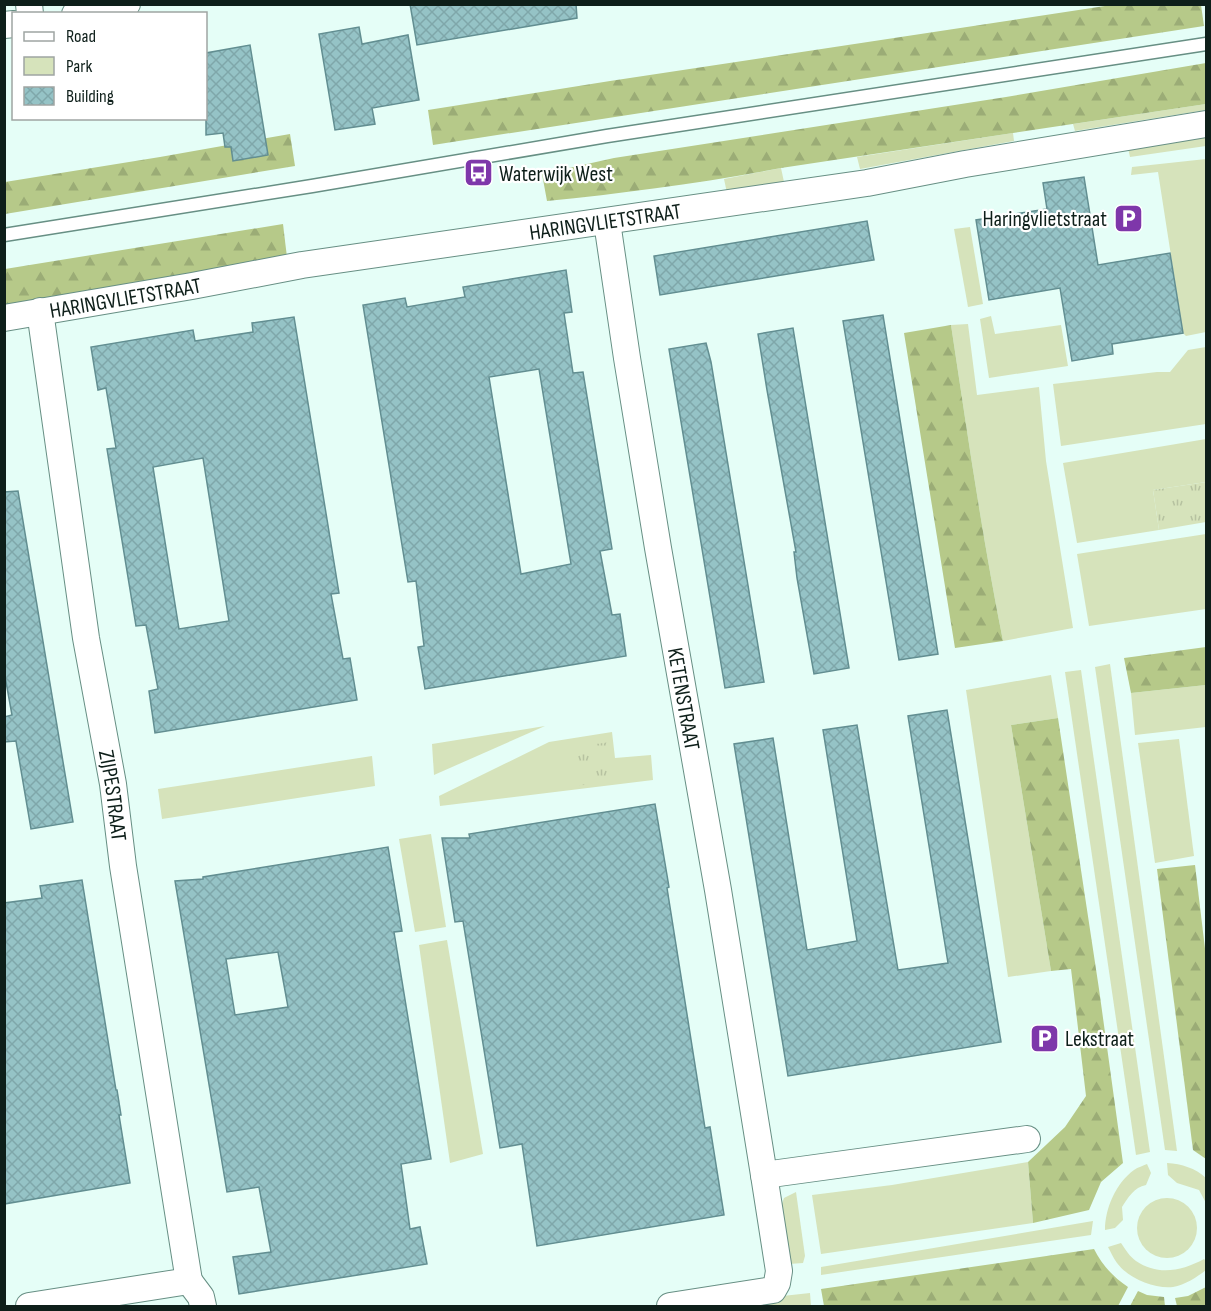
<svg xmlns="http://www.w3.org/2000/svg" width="1211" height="1311" viewBox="0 0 1211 1311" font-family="'Sofia Sans Condensed',sans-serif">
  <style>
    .green { fill: #d6e3bb }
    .forest { fill: url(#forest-firs) }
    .park { fill: url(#park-tufts) }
    .building { fill: url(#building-cross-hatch); stroke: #628e91; stroke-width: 1.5; fill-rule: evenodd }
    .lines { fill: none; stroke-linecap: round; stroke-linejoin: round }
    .lane-casing { stroke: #678f84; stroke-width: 15 }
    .street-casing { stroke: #678f84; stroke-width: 28 }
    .lane { stroke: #fff; stroke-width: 12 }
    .street { stroke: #fff; stroke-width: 26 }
    .labels { text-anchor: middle; stroke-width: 4.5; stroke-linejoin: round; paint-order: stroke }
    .poi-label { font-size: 22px; fill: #0e1f1a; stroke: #fff; text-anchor: start }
    .street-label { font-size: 22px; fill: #0e1f1a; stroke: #fff }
  </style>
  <defs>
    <pattern id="forest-firs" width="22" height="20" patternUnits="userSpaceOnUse" patternTransform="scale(1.5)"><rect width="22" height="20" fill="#b6c989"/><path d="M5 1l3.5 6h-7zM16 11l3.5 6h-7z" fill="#9bac76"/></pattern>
    <pattern id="park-tufts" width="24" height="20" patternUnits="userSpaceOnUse" patternTransform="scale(1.5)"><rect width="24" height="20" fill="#d6e3bb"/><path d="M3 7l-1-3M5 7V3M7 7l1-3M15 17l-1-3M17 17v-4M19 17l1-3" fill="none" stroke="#b6c2a0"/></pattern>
    <pattern id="building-cross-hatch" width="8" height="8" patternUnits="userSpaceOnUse" patternTransform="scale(1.5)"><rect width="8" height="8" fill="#95c3c6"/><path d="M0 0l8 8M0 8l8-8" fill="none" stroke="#7fa7aa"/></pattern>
  </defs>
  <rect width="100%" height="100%" fill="#e5fef7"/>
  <!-- green -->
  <g class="green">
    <polygon points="1206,104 1206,110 1075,131 1073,124"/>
    <polygon points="1013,133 1014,141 860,169 857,157"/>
    <polygon points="1206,136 1206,146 1130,157 1128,148"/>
    <polygon points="1206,159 1206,332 1186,336 1183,333 1158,172 1131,175 1132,167"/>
    <polygon points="781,168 784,182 727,193 724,179"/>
    <polygon points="970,227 983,304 968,307 954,229"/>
    <polygon points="991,316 995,334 1061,325 1068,366 989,378 980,319"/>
    <path d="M968 324 977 395 1039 387 1046 461 1073 628 1003 641C982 536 967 430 951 325Z"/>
    <polygon points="1206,347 1206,424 1061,446 1053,384 1157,372 1170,372 1188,350"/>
    <polygon points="1206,439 1206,482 1153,490 1159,530 1077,543 1063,463"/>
    <polygon points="1206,534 1206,609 1089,626 1077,554"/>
    <polygon points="1110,664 1177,1151 1165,1150 1095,667"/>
    <polygon points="1081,670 1150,1152 1136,1155 1065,672"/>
    <polygon points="1051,675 1058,718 1011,725 1051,971 1008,977 966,690"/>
    <polygon points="1206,685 1206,727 1135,735 1131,693"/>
    <polygon points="545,726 434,775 432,744"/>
    <polygon points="612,732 615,758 651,755 653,780 440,806 439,796 549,742"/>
    <polygon points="1179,739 1194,856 1155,863 1138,743"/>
    <polygon points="372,756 375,786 162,819 158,789"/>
    <polygon points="431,834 446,927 415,932 399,839"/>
    <polygon points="447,940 483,1154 450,1163 419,945"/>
    <polygon points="1028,1162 1033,1223 821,1254 812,1195 892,1185"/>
    <path d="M1167 1163C1182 1164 1195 1168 1206 1178V1203L1199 1190 1177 1183 1168 1175Z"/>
    <path d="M1147 1164 1151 1173 1146 1185C1134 1187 1128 1198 1122 1207L1123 1220 1115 1228 1105 1230C1105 1208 1116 1183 1134 1170 1138 1167 1143 1166 1147 1164Z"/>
    <polygon points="796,1192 805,1256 803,1263 789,1264 780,1209 784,1198"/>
    <circle cx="1167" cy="1228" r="30"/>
    <polygon points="1093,1221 1091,1235 821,1275 821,1267"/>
    <path d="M1121 1243C1125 1249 1130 1257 1136 1261 1158 1276 1182 1271 1204 1259L1206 1261V1270C1197 1277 1185 1285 1173 1287 1154 1289 1128 1278 1117 1263 1113 1258 1111 1252 1108 1247Z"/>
    <polygon points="810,1293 811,1306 704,1306 738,1301"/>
  </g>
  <!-- forest -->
  <g class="forest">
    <polygon points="1118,4 1201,5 1204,26 433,145 428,110 610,81"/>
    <path d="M1206 63V104L781 168C703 183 625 193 547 201L542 174 614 158 1006 97Z"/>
    <polygon points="290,134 295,166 5,214 5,182 160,157"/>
    <polygon points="283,224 289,274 5,320 5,269"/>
    <path d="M951 325C967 430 982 536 1003 641L955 648 904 333Z"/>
    <polygon points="1206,647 1206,685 1131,693 1124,658"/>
    <polygon points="1058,718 1099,989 1123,1163 1101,1182 1089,1210 1033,1223 1028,1162 1065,1127 1086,1096 1071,969 1051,971 1011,725"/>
    <polygon points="1195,865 1206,957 1206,1159 1193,1150 1157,869"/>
    <path d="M1094 1249C1102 1265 1113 1277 1128 1287L1118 1306H824L821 1289Z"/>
    <polygon points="1206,1287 1206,1306 1177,1306 1175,1298 1188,1296"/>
    <polygon points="1138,1291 1147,1295 1164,1297 1165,1306 1130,1306"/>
  </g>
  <!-- park -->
  <g class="park">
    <polygon points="1206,482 1206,522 1159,530 1153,490"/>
    <polygon points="610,742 614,782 574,786 568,748"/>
  </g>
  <!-- building -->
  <g class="building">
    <polygon points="410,4 576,4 577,18 417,45"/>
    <polygon points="359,27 362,44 408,35 419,100 372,108 375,124 335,130 319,34"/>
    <polygon points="250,45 268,155 233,161 231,147 225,147 223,133 206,135 206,53"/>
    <polygon points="1084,177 1098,265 1170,253 1183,333 1112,344 1113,354 1072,361 1060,288 989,300 976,220 1047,209 1043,183"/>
    <polygon points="867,221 874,260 660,295 654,256"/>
    <path d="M566 270 572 312 564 313 573 373 583 372 612 549 600 551 612 615 620 614 626 656 425 689 418 647 424 646 416 581 408 582 363 305 405 298 407 307 465 297 463 287ZM539 369 571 564 521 574 489 377Z"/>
    <polygon points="883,315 938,654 899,660 843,321"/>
    <path d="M294 317 339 593 331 594 343 659 350 658 357 700 155 733 149 691 158 689 146 625 136 626 107 449 116 448 106 388 98 390 91 347 193 330 195 341 253 332 252 323ZM203 458 229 621 179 629 153 467Z"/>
    <polygon points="793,328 849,668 814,674 797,578 794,552 796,552 767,390 758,334"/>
    <polygon points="706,343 711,362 764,682 725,688 669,349"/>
    <polygon points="18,491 73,822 31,829 16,741 4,742 4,717 12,715 4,671 4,492"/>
    <polygon points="947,710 1001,1042 788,1076 734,744 773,738 807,950 857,941 823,730 857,725 898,970 948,963 908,716"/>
    <polygon points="655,804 669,887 667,888 705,1128 710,1127 724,1215 537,1246 522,1144 500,1148 463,921 455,922 442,838 470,838 469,834"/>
    <path d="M388 847 402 931 394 932 431 1159 401 1164 410 1229 420 1227 427 1264 239 1294 233 1257 271 1252 259 1187 227 1192 175 881 203 879V877ZM278 952 288 1007 235 1015 226 959Z"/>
    <polygon points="82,880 116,1090 117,1090 121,1115 119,1115 130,1183 4,1204 4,903 42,898 40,886"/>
  </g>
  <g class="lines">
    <defs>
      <polyline id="lane" points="4,235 312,186 607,136 1206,44"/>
      <g id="street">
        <polyline points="29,4 30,14"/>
        <polyline points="75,14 127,4"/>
        <polyline points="4,25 14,24"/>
        <path id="s1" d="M607 222 627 358 658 548 718 890 764 1175"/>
        <path id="s2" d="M40 311 86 638 113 784 123 866 189 1281"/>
        <path id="s3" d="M4 318 192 286 302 265 867 183 965 164 1206 124"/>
        <polyline points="29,1306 189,1281 201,1297 203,1306"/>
        <polyline points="670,1306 773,1290 777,1283 779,1271 764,1175 1027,1139"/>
      </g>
    </defs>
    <!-- lane casing -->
    <use href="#lane" class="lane-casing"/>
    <!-- street casing -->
    <use href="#street" class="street-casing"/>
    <!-- lane -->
    <use href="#lane" class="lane"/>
    <!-- street -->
    <use href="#street" class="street"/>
  </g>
  <!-- icons -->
  <defs>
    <symbol id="bus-square" viewBox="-11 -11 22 22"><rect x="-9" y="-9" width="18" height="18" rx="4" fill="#7e37aa" stroke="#fff"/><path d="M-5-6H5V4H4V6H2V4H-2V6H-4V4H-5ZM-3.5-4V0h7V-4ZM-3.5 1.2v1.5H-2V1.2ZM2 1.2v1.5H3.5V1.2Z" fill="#fff"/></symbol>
    <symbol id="parking-square" viewBox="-11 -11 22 22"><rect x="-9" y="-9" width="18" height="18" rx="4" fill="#7e37aa" stroke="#fff"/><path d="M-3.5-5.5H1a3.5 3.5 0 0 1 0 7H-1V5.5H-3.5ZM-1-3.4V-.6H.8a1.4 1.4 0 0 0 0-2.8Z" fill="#fff"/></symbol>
  </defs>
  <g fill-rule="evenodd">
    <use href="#bus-square" x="462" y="156" width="33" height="33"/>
    <use href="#parking-square" x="1112" y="202" width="33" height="33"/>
    <use href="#parking-square" x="1028" y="1022" width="33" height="33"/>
  </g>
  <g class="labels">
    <!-- poi labels -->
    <g class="poi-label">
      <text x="499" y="181">Waterwijk West</text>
      <text x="1107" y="226" text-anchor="end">Haringvlietstraat</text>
      <text x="1065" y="1046">Lekstraat</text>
    </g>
    <!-- street labels -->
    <g class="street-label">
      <text dy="8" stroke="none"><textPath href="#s3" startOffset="609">HARINGVLIETSTRAAT</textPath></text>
      <text dy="8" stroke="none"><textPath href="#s3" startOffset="123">HARINGVLIETSTRAAT</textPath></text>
      <text dy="8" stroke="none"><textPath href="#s1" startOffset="483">KETENSTRAAT</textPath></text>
      <text dy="8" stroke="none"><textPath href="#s2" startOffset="490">ZIJPESTRAAT</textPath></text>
    </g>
  </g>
  <!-- border -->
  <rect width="1211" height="1311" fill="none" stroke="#0e1f1a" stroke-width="12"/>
  <!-- legend -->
  <rect x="12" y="12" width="195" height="108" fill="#ffffff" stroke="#9fa5a3" stroke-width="1.5"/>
  <rect x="24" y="32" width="30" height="9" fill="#ffffff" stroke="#9fa5a3" stroke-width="1.5"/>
  <text x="66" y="42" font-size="18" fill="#0e1f1a">Road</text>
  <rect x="24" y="57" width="30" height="18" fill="#d6e3bb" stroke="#9fa5a3" stroke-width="1.5"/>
  <text x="66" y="72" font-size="18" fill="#0e1f1a">Park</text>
  <rect x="24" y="87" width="30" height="18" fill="url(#building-cross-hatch)" stroke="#9fa5a3" stroke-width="1.5"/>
  <text x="66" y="102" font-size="18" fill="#0e1f1a">Building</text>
</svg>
